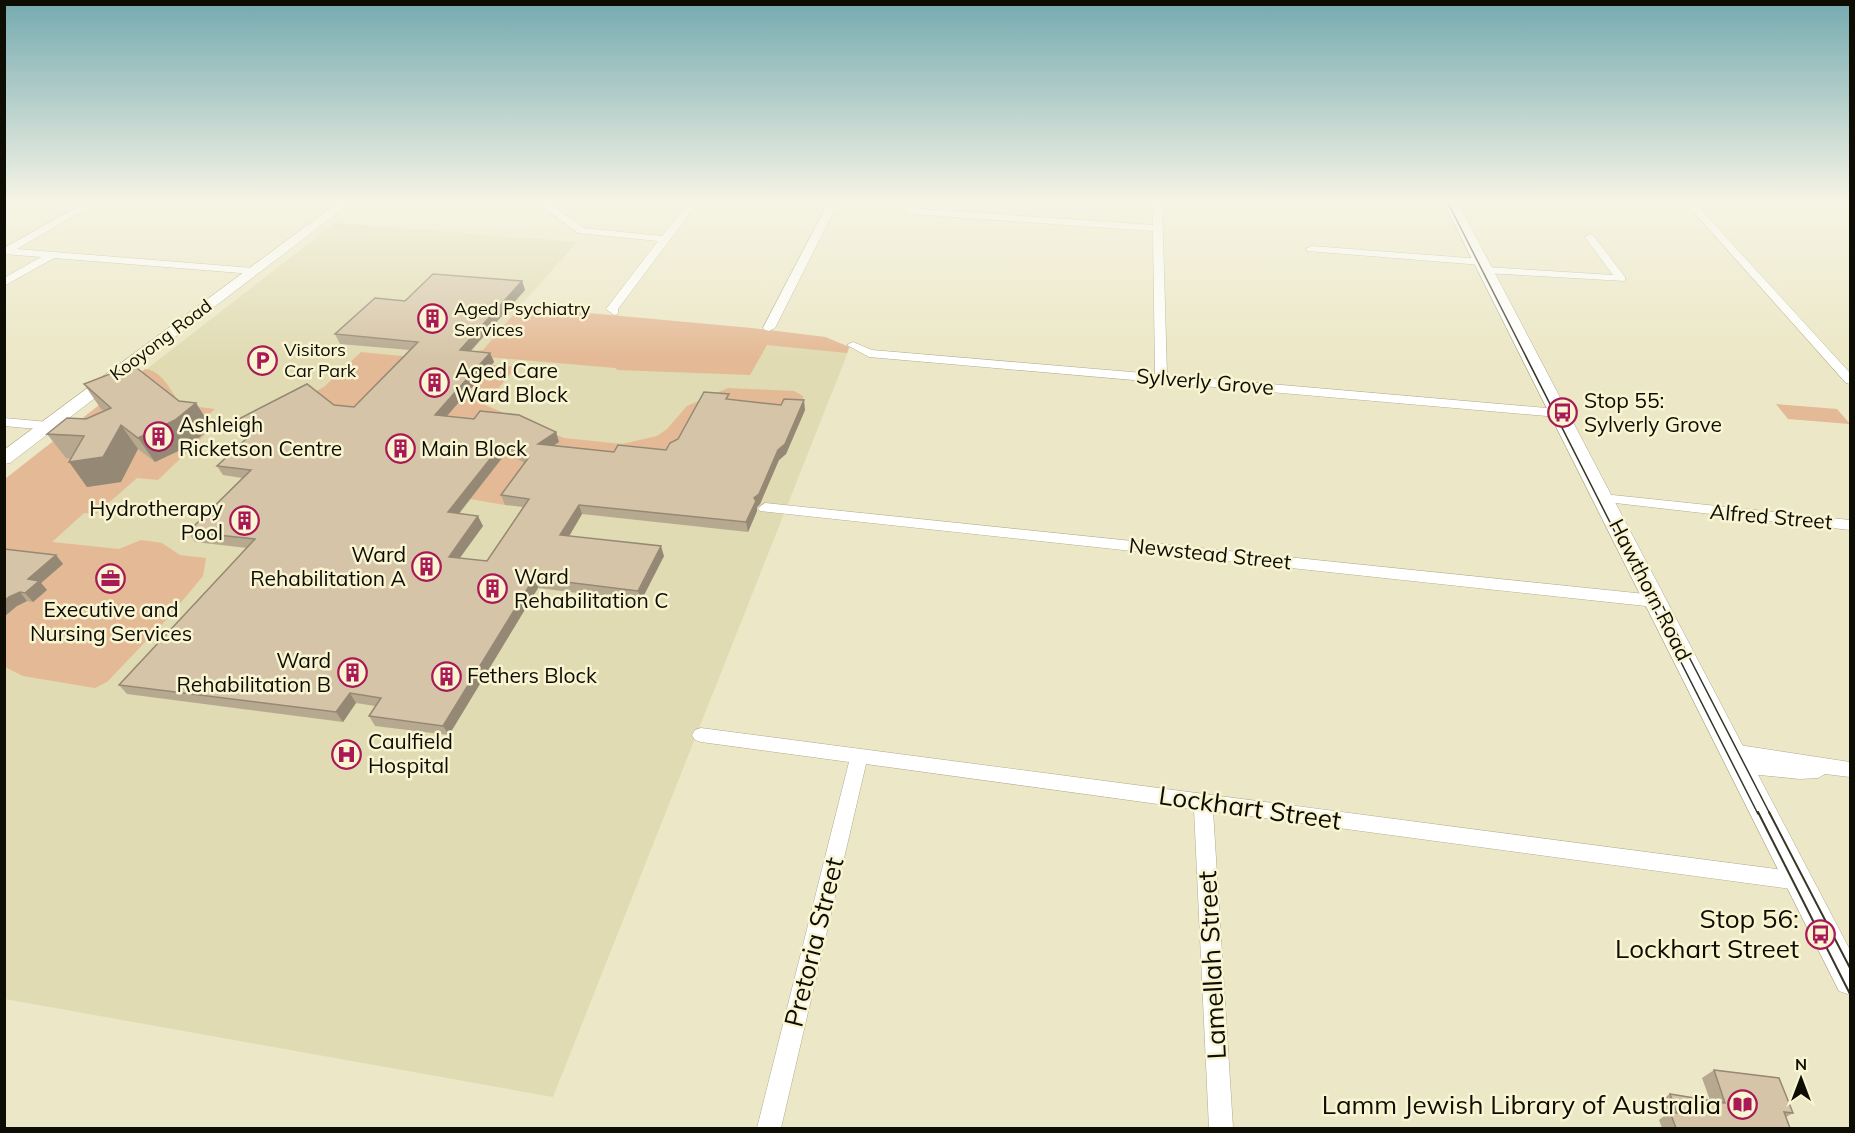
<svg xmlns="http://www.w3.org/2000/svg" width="1855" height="1133" viewBox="0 0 1855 1133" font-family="Mulish,sans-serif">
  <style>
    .built { fill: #e0dbb2 }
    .green { fill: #e4b995 }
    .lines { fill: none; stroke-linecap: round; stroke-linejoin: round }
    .minor-casing { stroke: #b0ab8c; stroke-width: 1 }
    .tertiary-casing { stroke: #b0ab8c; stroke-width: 1 }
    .secondary-casing { stroke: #b0ab8c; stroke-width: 1 }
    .minor { fill: #fff; fill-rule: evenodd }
    .tertiary { fill: #fff; fill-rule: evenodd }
    .secondary { fill: #fff; fill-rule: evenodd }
    .tram-far1 { stroke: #373627; stroke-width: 1.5 }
    .tram { stroke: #373627; stroke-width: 2 }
    .wall { fill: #b7a990; fill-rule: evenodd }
    .shaded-wall { fill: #958975 }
    .building { fill: #d5c4a7; stroke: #958975; stroke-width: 1.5; fill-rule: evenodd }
    .labels { text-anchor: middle; stroke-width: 5; stroke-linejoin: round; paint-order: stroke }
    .far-poi-label { font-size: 18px; fill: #0e0d03; stroke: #f9f5d3; text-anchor: start }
    .far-street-label { font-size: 18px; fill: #0e0d03; stroke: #f9f5d3 }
    .poi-label { font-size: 21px; fill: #0e0d03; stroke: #f9f5d3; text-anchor: start }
    .street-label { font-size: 21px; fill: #0e0d03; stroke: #f9f5d3 }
    .near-street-label { font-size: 26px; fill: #0e0d03; stroke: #f9f5d3 }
    .near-poi-label { font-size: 26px; fill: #0e0d03; stroke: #f9f5d3; text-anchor: end }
  </style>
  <rect width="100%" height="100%" fill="#ece7c6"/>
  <!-- built -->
  <polygon class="built" points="335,223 577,242 520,306 751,328 825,337 850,347 553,1097 5,999 5,479"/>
  <!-- green -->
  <g class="green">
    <polygon points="520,307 751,328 825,337 849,347 847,353 767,345 750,375 618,370 615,368 453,354 483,350"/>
    <polygon points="361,352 516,367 485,405 564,438 622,444 657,436 667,429 687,406 728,388 794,391 803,396 802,410 672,453 554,455 505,505 470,499 503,456 513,457 558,442 338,414 312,394 325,386"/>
    <path d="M145 369C169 371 172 406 194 411L199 407 215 409 197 425 213 427 158 480 137 478 96 514 84 513 52 542 119 549 141 540 162 543 180 555 206 558 203 576 167 619 107 682 95 688 23 676 5 667V479Z"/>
    <polygon points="1776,404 1837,409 1850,424 1788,419"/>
  </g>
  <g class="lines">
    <defs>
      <g id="minor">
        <polygon points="88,201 99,201 17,249 253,268 258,271 253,274 54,258 4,286 4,278 41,257 4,254 4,248"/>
        <polygon points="535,201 545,201 584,228 662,236 690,201 699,201 618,309 618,314 614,315 606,309 658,241 578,233"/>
        <polygon points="829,201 839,201 775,328 769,331 765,330 763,328"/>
        <polygon points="1152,201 1162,201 1167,375 1558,409 1564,413 1558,417 869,357 847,345 853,342 872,350 1155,374 1153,231 911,214 906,211 911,208 1153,225"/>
        <polygon points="1684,201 1693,201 1850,373 1850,384 1846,383"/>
        <polygon points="1590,234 1593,235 1625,277 1625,281 1485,273 1480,270 1485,267 1613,275 1585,237"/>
        <polygon points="1311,246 1482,259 1487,262 1482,265 1307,251 1306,249"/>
        <polygon points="4,418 48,422 54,426 48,430 4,426"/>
        <polygon points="1603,494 1850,520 1850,530 1598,501 1596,498 1598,495"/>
        <polygon points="765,503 1655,595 1660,597 1663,601 1660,605 1655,607 760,511 758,508"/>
        <polygon points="701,728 1799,872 1806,875 1809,881 1806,887 1799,890 1213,811 1233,1128 1209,1128 1194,809 866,764 781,1128 757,1128 849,762 701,742 695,740 692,735 695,730"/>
        <polygon points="1732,744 1850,762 1850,777 1825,774 1818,778 1800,779 1740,773 1734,770 1731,765 1736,759 1726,756 1723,751 1726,746"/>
      </g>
      <polygon id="tertiary" points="340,201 353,201 10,463 4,464 4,450"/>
      <polygon id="secondary" points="1443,201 1457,201 1850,950 1850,995 1839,991"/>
    </defs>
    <!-- minor casing -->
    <use href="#minor" class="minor-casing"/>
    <!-- tertiary casing -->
    <use href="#tertiary" class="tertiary-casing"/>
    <!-- secondary casing -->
    <use href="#secondary" class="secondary-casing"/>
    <!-- minor -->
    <use href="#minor" class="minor"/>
    <!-- tertiary -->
    <use href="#tertiary" class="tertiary"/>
    <!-- secondary -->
    <use href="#secondary" class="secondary"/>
    <!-- tram-far1 -->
    <g class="tram-far1">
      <polyline points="1447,201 1758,814"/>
      <polyline points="1653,587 1770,814"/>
    </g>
    <!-- tram -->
    <g class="tram">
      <polyline points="1758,812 1850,994"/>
      <polyline points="1769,812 1850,968"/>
    </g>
  </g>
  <!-- wall -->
  <g class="wall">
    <polygon points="1318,201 1399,201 1397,206"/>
    <path d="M522 281 525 290 471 351 490 353 494 362 447 416 556 432 559 442 554 445 614 452 666 450 678 439 729 400 805 410 786 454 779 460 760 504 757 507V511L748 532 582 514 569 536 664 556 641 601 538 588 449 735 375 726 369 716 375 706 356 703 343 722 127 694 119 685 247 548 195 542 188 532 242 478 223 475 217 466 252 434 236 432 231 423 334 405 354 407 410 350 340 344 335 334 405 301ZM506 453 525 463 501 495 505 505 523 507 487 561 460 558 483 526 459 514Z"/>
    <polygon points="84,384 179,401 196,403 211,427 191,445 155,462 138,449 121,482 87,487 71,459 66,458 47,434 104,411 101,409"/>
    <polygon points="4,549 56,555 63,564 41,583 47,590 33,602 27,601 17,606"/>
    <polygon points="1714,1070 1793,1113 1786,1117 1790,1128 1662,1128 1659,1120 1664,1116 1659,1101 1670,1094 1710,1100 1702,1078"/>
  </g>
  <!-- shaded-wall -->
  <g class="shaded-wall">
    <polygon points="522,281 525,290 463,359 460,350"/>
    <polygon points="490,353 494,362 439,425 435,415"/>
    <polygon points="804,400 805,410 786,454 779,460 760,504 757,507 757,511 748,532 746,522 754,498"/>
    <polygon points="196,403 211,427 191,445 155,462 138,438"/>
    <polygon points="121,425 138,449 121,482 87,487 69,462"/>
    <polygon points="556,432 559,442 542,453 538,444"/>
    <polygon points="502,444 506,453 452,522 448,512"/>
    <polygon points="579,505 582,514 564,545 560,535"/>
    <polygon points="478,516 483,526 453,567 449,557"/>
    <polygon points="661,546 664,556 641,601 638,591"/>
    <polygon points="56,555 63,564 41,583 47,590 33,602 25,593 28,579"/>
    <polygon points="534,578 538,588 449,735 443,726"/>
    <polygon points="20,592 27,601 17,606 4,617 4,601 9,597"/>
    <polygon points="350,693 356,703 343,722 336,712"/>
  </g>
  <!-- building -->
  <g class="building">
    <path d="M433 274 522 281 460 350 490 353 435 415 474 419 480 411 519 415 556 432 538 444 614 452 618 445 666 450 670 443 678 439 704 392 729 394 726 399 781 405 784 399 804 400 785 444 778 450 759 494 754 498 756 501 746 522 579 505 560 535 661 546 638 591 534 578 443 726 369 716 381 698 350 693 336 712 119 685 255 539 188 532 251 470 217 466 260 426 231 423 307 384 334 405 354 407 418 342 335 334 375 298 405 301ZM502 444 529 457 501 495 529 499 487 561 449 557 478 516 448 512Z"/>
    <polygon points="133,365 179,401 196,403 175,420 138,438 121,425 103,457 69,462 84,436 47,434 67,418 86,419 111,408 84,384"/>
    <polygon points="4,549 56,555 28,579 39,581 25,593 20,592 9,597 4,601"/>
    <polygon points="1714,1070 1779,1078 1793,1113 1784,1112 1790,1128 1676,1128 1670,1112 1677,1113 1670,1094 1725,1103"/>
  </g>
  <!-- sky -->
  <linearGradient id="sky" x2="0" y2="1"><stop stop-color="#74aab0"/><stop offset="0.56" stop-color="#f6f4e5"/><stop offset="1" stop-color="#f6f4e5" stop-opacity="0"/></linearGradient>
  <rect width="1855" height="359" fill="url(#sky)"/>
  <!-- icons -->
  <defs>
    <symbol id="building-ring" viewBox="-11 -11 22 22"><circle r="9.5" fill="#f9f5d3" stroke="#a91955" stroke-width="1.5"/><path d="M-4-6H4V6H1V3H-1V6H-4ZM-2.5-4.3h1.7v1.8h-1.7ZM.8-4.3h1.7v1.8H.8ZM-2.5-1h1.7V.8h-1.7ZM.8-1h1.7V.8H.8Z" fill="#a91955"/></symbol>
    <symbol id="parking-ring" viewBox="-11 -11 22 22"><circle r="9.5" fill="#f9f5d3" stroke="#a91955" stroke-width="1.5"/><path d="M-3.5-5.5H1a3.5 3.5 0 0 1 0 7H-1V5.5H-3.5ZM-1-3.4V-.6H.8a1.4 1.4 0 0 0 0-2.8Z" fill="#a91955"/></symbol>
    <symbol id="bus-ring" viewBox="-11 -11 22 22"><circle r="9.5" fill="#f9f5d3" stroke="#a91955" stroke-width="1.5"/><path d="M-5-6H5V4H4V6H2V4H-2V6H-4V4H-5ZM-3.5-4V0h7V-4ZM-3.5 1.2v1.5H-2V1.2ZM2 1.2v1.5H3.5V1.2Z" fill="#a91955"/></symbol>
    <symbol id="office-ring" viewBox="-11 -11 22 22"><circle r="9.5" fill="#f9f5d3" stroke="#a91955" stroke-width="1.5"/><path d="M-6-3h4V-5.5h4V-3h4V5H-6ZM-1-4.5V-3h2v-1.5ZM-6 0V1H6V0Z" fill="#a91955"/></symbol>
    <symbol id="hospital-ring" viewBox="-11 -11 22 22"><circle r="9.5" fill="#f9f5d3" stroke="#a91955" stroke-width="1.5"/><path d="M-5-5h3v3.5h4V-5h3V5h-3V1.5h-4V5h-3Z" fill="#a91955"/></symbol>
    <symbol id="library-ring" viewBox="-11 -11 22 22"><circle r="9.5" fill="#f9f5d3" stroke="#a91955" stroke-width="1.5"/><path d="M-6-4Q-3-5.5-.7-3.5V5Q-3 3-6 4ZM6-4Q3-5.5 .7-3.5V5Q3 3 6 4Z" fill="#a91955"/></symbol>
  </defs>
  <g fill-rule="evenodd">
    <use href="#building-ring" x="416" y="302" width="33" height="33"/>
    <use href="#parking-ring" x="246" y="344" width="33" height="33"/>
    <use href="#building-ring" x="418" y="366" width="33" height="33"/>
    <use href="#bus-ring" x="1546" y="396" width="33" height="33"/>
    <use href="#building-ring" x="142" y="420" width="33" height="33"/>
    <use href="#building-ring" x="384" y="432" width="33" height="33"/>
    <use href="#building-ring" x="228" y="504" width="33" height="33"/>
    <use href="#building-ring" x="410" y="550" width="33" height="33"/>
    <use href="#office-ring" x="94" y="562" width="33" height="33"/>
    <use href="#building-ring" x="476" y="572" width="33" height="33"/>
    <use href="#building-ring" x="336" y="656" width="33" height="33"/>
    <use href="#building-ring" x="430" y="660" width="33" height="33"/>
    <use href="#hospital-ring" x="330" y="738" width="33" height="33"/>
    <use href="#bus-ring" x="1804" y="918" width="33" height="33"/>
    <use href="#library-ring" x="1726" y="1088" width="33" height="33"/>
  </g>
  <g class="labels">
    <!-- far-poi labels -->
    <g class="far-poi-label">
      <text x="454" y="315">Aged Psychiatry<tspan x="454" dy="21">Services</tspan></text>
      <text x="284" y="356">Visitors<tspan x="284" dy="21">Car Park</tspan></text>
    </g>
    <!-- far-street labels -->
    <g class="far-street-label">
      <text transform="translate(161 340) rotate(-37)" y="6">Kooyong Road</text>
    </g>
    <!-- poi labels -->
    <g class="poi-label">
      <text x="455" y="378">Aged Care<tspan x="455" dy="24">Ward Block</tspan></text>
      <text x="1584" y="408">Stop 55:<tspan x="1584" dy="24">Sylverly Grove</tspan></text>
      <text x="179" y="432">Ashleigh<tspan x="179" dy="24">Ricketson Centre</tspan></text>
      <text x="421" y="456">Main Block</text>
      <text x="223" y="516" text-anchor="end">Hydrotherapy<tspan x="223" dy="24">Pool</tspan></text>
      <text x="406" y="562" text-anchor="end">Ward<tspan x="406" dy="24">Rehabilitation A</tspan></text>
      <text x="514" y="584">Ward<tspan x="514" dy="24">Rehabilitation C</tspan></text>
      <text x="111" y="617" text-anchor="middle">Executive and<tspan x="111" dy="24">Nursing Services</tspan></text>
      <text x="331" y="668" text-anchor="end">Ward<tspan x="331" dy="24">Rehabilitation B</tspan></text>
      <text x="467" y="683">Fethers Block</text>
      <text x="368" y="749">Caulfield<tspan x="368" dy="24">Hospital</tspan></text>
    </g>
    <!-- street labels -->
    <g class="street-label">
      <text transform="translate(1205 382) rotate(5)" y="7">Sylverly Grove</text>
      <text transform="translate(1771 517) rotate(5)" y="7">Alfred Street</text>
      <text transform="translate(1210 554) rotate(6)" y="7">Newstead Street</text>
      <text transform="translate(1650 590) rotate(63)" y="7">Hawthorn Road</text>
    </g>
    <!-- near-street labels -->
    <g class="near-street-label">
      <text transform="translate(1250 808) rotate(8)" y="9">Lockhart Street</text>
      <text transform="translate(814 942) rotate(-76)" y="9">Pretoria Street</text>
      <text transform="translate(1212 965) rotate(-93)" y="9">Lamellah Street</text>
    </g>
    <!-- near-poi labels -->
    <g class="near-poi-label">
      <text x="1799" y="928">Stop 56:<tspan x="1799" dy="30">Lockhart Street</tspan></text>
      <text x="1721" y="1114">Lamm Jewish Library of Australia</text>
    </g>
  </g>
  <!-- border -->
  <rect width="1855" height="1133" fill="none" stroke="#0e0d03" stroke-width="12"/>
  <!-- north arrow -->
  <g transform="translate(1801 1079)" stroke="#f9f5d3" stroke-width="4.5" paint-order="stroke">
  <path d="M0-4.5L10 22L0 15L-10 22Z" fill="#0e0d03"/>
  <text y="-9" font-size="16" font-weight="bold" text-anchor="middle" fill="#0e0d03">N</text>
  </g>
</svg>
